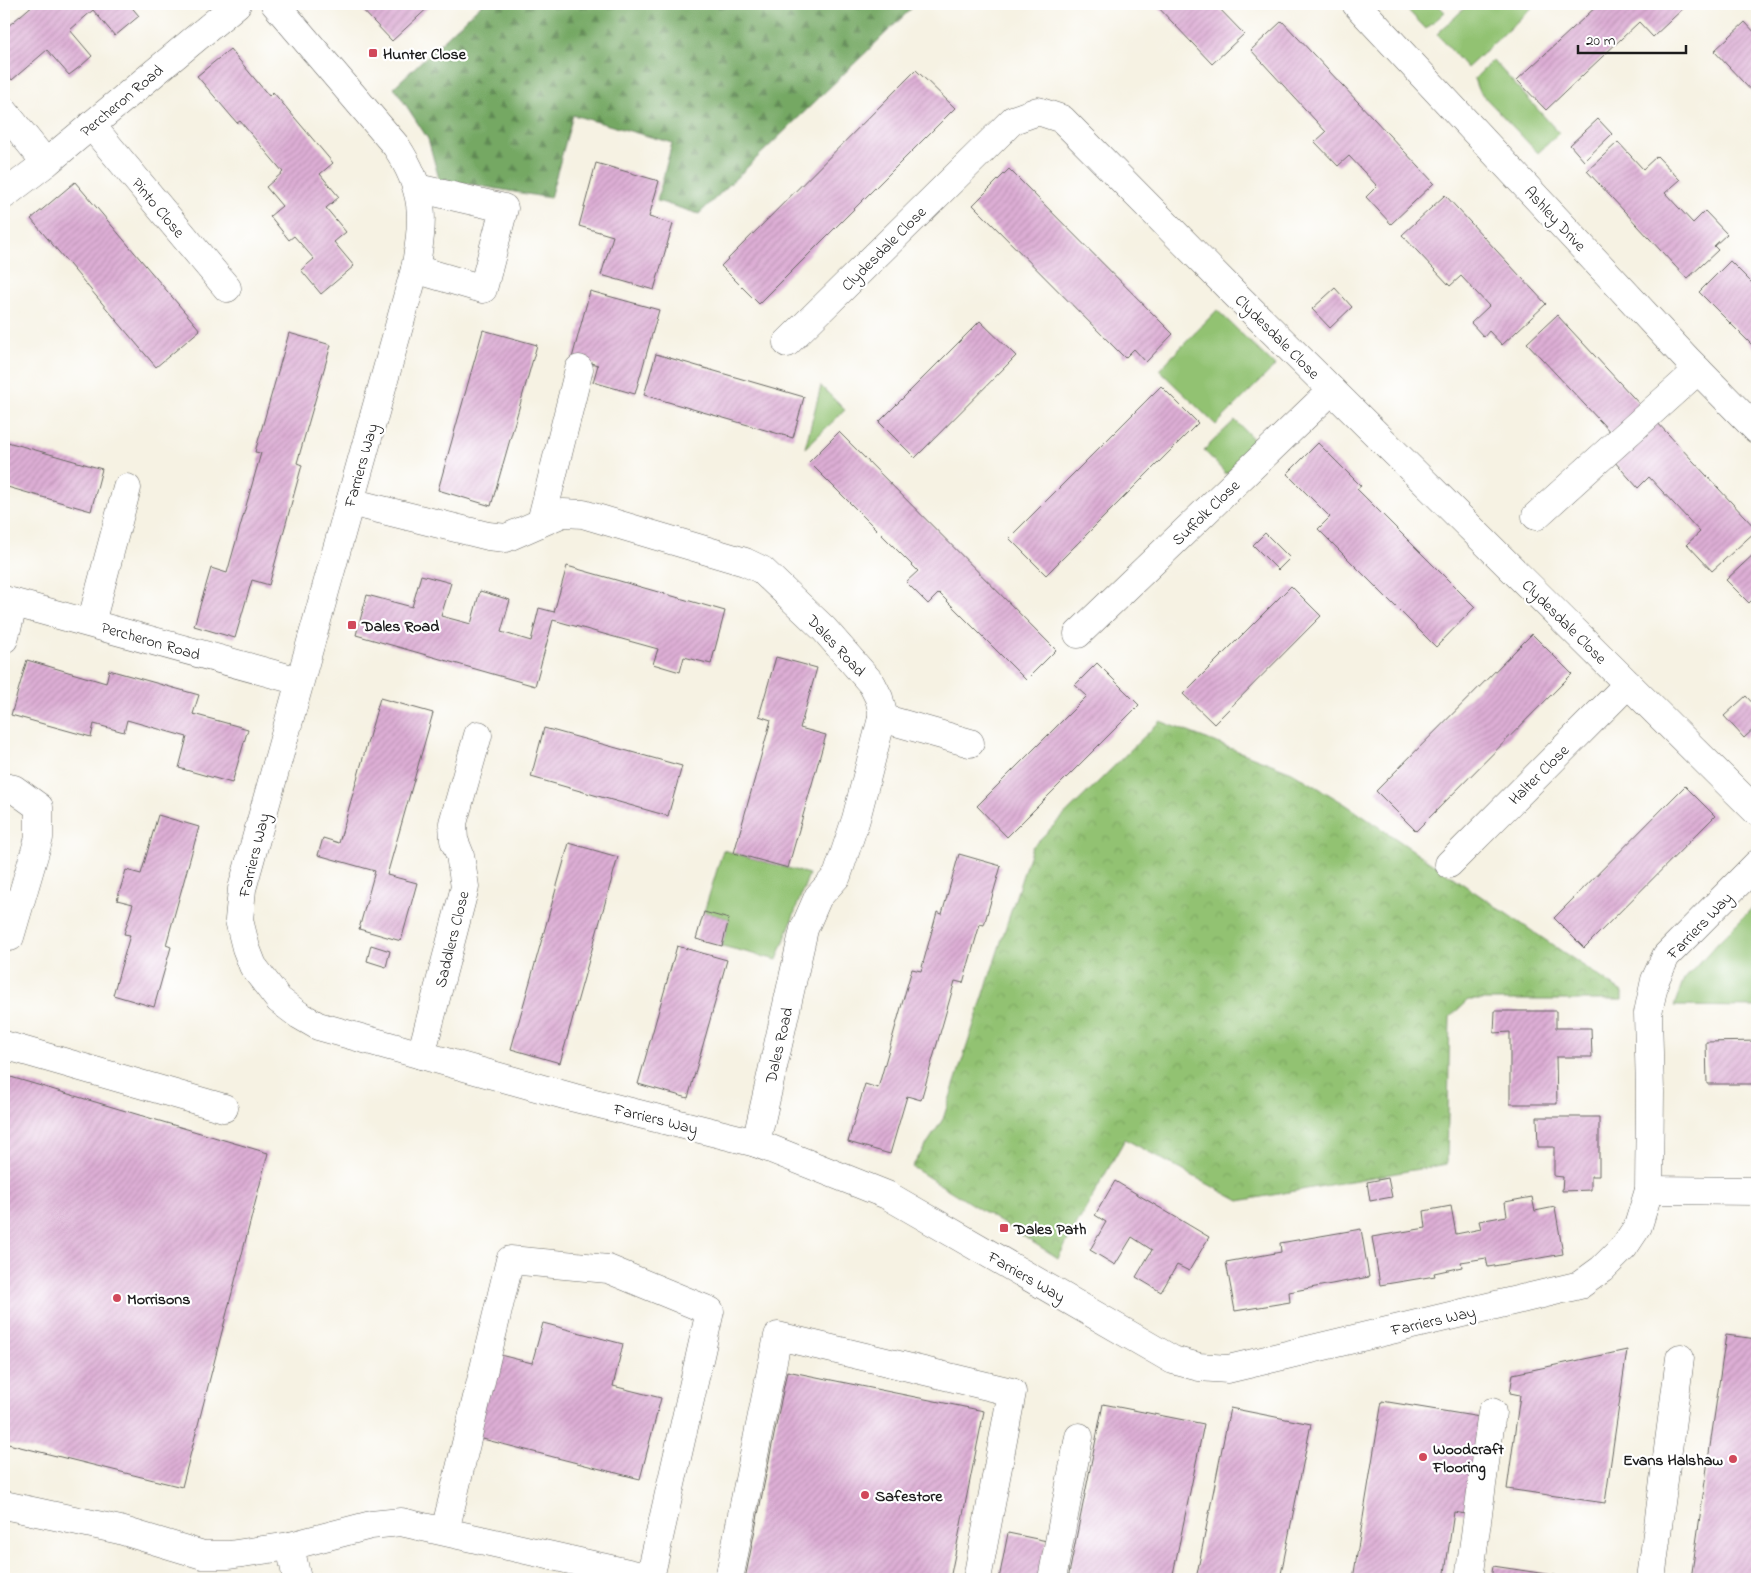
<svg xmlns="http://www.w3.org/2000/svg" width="1761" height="1583" viewBox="0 0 1761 1583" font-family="'Indie Flower',sans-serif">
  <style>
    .grass { fill: #92c272; stroke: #576f47 }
    .forest { fill: url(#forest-firs); stroke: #486240 }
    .park { fill: url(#park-crowns); stroke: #576f47 }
    .building { fill: url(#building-hatch) }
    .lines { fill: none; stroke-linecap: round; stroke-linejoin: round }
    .minor-casing { stroke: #686762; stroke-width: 29 }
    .minor { stroke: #fff; stroke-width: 28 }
    .poi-dot { fill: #d1495b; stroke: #fff; stroke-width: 2 }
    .labels { text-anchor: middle; stroke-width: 4.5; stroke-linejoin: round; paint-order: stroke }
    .poi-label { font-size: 16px; font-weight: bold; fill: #1c1c1c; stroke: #fff; text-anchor: start }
    .street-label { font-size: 16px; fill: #1c1c1c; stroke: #fff }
  </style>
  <defs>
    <pattern id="forest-firs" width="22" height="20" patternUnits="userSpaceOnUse" patternTransform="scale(1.25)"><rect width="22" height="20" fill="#75a864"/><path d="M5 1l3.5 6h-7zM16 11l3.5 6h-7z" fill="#5f8852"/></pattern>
    <pattern id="park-crowns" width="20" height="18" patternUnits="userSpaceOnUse" patternTransform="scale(1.25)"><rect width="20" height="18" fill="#92c272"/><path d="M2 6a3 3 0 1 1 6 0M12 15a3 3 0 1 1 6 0" fill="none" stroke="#7da662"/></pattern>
    <pattern id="building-hatch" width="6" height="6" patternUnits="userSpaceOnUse" patternTransform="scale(1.25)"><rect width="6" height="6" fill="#ddaed5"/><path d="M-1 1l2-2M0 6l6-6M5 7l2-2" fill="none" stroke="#bd95b6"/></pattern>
  </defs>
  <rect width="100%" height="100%" fill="#fff"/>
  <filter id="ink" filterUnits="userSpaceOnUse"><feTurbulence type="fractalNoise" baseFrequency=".02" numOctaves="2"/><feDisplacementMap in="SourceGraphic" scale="10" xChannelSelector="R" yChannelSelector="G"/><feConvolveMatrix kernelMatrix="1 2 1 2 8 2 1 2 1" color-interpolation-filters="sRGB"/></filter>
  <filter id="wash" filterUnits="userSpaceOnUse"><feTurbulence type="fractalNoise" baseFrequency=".0096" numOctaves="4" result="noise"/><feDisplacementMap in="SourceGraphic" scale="20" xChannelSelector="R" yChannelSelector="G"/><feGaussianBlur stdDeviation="1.12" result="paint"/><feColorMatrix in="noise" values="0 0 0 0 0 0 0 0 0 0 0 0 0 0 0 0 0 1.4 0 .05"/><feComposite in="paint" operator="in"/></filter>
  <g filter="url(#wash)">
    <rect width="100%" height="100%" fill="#f6f2e3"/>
    <!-- grass -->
    <g class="grass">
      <polygon points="1402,4 1437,4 1445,12 1426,29"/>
      <polygon points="1469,4 1536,4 1467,68 1437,34"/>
      <polygon points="1493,60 1559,133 1538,153 1478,90 1474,79"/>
      <polygon points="1217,310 1275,366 1216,425 1159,370"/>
      <polygon points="821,386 845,410 805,448"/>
      <polygon points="1235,420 1257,443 1226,474 1204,450"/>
      <polygon points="723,850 809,874 777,960 722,946 729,919 704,912"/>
      <polygon points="1757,903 1757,1007 1674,1006 1683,981 1718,942"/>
    </g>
    <!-- forest -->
    <polygon class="forest" points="482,4 916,4 699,214 657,201 672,143 573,115 550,198 439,179 428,139 394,87"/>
    <!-- park -->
    <polygon class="park" points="1160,721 1292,772 1345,804 1622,992 1622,1000 1468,1000 1450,1017 1447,1164 1239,1201 1125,1139 1058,1258 912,1167 943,1119 1032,847"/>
    <g id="blocks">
      <!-- building -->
      <g class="building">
        <polygon points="34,4 129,4 139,16 115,36 93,10 70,30 92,56 81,66 69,75 47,50 12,80 4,70 4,23 7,27"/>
        <polygon points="357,4 432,4 392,41"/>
        <polygon points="1155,4 1215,4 1244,34 1212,64"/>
        <polygon points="1599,4 1688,4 1653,37 1639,22 1546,110 1517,80"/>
        <polygon points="1282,21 1434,183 1391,224 1366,197 1377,186 1349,156 1338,166 1315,142 1326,132 1251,50"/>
        <polygon points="1745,22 1757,35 1757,97 1714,51"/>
        <polygon points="230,49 269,96 273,92 333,163 320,174 339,197 326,208 346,232 334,242 354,266 321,294 301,270 314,259 294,236 289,240 270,216 282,206 266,187 283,172 240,121 237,123 197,76"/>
        <polygon points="916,70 955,108 759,304 721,266"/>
        <polygon points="1598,119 1612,134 1584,161 1570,145"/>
        <polygon points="1618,142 1643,169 1657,156 1680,180 1665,193 1693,223 1705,211 1727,234 1714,246 1718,250 1687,279 1587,171"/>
        <polygon points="596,163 659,181 649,217 673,224 654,290 601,275 613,236 579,226"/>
        <polygon points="1009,169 1173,334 1146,362 1134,349 1125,358 973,205"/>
        <polygon points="75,182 200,330 156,367 31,219"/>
        <polygon points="1445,195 1546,304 1502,345 1489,331 1484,337 1471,323 1489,306 1461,276 1450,286 1402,235"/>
        <polygon points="1730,261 1757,288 1757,350 1699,292"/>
        <polygon points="1335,288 1352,307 1330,328 1312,309"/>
        <polygon points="590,291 659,310 635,394 593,382 598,365 572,358"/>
        <polygon points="1557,315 1644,409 1614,436 1527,343"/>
        <polygon points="980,321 1016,356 915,458 879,422"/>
        <polygon points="483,330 537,345 491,506 438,490"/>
        <polygon points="289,333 331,345 297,463 302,465 269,585 252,580 235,638 194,626 211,568 227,573 261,453 255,452"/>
        <polygon points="656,354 804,397 793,438 644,395"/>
        <polygon points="1161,386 1198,423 1046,575 1009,538"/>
        <polygon points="1655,420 1757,530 1712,571 1687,544 1700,532 1649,477 1638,488 1613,460"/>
        <polygon points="839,432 1056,650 1026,680 939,593 928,604 906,582 918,571 809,462"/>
        <polygon points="4,441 102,469 91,511 4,486"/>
        <polygon points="1318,443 1361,486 1357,489 1475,607 1436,647 1318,529 1330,517 1287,474"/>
        <polygon points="1265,533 1290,558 1278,570 1253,545"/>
        <polygon points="1757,551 1757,595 1749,603 1726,580"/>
        <polygon points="567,566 725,611 711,664 684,657 680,672 653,664 658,649 553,620 535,686 356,635 367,595 412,607 421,575 451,583 441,616 471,624 480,591 510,600 501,632 531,641 539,608 554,612"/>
        <polygon points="1291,586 1321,616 1214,724 1183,694"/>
        <polygon points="1532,634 1572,674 1416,831 1376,791"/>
        <polygon points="776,657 817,668 800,728 826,735 788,868 734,853 771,720 759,716"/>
        <polygon points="27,660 106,683 109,670 199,695 193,714 248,729 232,783 179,768 187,737 127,720 124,732 94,724 91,737 11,715"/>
        <polygon points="1097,663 1139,705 1007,837 977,806 1087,696 1075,685"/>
        <polygon points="1746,696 1757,708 1757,726 1744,738 1724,716"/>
        <polygon points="380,698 433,713 387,875 417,883 401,941 359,929 375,871 318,855 323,838 339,843"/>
        <polygon points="544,728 682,766 668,816 531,777"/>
        <polygon points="1685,786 1715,816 1584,948 1554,918"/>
        <polygon points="158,815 199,827 166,945 171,947 154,1007 113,995 130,935 124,934 133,904 117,900 126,870 141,874"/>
        <polygon points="569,843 618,857 560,1063 511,1049"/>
        <polygon points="959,854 1001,866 984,925 980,924 963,983 955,981 921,1100 907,1096 890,1154 848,1142 865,1084 878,1088 912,969 921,971 937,912 942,914"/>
        <polygon points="704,912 729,919 722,946 696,939"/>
        <polygon points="371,945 390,951 386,967 367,961"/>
        <polygon points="677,946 727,960 688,1098 638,1084"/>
        <polygon points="1495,1011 1556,1011 1556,1028 1591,1028 1592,1057 1556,1057 1557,1104 1510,1104 1510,1032 1494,1033"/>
        <polygon points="1757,1041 1757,1084 1707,1084 1706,1042"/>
        <polygon points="4,1075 268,1153 182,1487 4,1443"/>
        <polygon points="1537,1117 1599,1117 1599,1176 1591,1176 1591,1190 1562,1191 1563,1177 1554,1176 1554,1147 1538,1147"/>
        <polygon points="1388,1178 1392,1197 1370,1201 1367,1182"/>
        <polygon points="1115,1181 1209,1237 1189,1271 1177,1265 1161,1292 1136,1277 1152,1250 1132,1237 1115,1265 1090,1250 1106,1222 1095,1215"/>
        <polygon points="1532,1197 1535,1211 1555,1207 1563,1254 1488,1267 1486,1258 1474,1260 1461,1262 1462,1267 1434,1273 1435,1276 1380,1285 1372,1237 1426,1228 1424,1211 1451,1206 1456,1234 1481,1229 1479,1221 1507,1216 1505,1202"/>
        <polygon points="1361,1229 1369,1277 1289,1292 1290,1302 1235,1311 1226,1262 1281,1252 1280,1243"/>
        <polygon points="543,1323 623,1344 613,1386 661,1398 640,1479 463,1434 484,1351 532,1363"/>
        <polygon points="1726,1335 1757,1339 1757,1579 1691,1579"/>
        <polygon points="1627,1350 1605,1503 1507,1489 1520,1395 1510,1393 1513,1374"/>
        <polygon points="787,1371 984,1411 950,1579 745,1579"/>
        <polygon points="1382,1401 1480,1417 1465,1514 1454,1512 1444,1579 1353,1579"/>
        <polygon points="1103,1404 1204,1424 1172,1579 1068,1579"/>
        <polygon points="1230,1408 1311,1424 1280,1579 1196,1579"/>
        <polygon points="1008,1533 1047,1541 1039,1579 999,1579"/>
        <polygon points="1493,1566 1573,1578 1573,1579 1491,1579"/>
      </g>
    </g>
  </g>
  <g filter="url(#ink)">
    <use href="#blocks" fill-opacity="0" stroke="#686762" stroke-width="1"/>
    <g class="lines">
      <defs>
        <g id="minor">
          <path d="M275 4 396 146C425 190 425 218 415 269L242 889 239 920 246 948 253 966 279 1000 299 1015 318 1026 575 1098 756 1143 887 1195 1173 1360 1199 1367 1228 1369 1580 1285 1602 1269 1624 1247 1638 1226 1649 1190 1650 1092 1648 1013 1655 980 1666 956 1757 864"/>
          <polyline points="1356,4 1686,358 1757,430"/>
          <polyline points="4,111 46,163"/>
          <polyline points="91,125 227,288"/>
          <polyline points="4,195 46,163 237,4"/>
          <polyline points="415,269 483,289 504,208 417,188"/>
          <polyline points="787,343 1013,120 1038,111 1062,119 1231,290 1757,812"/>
          <polyline points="350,502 488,536 506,538 563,513 583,514 745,562 762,570 824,629 872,684 879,698 882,710 882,718 856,819 837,876 818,897 804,929 756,1143"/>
          <polyline points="1536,516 1698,370"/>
          <polyline points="541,522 579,369"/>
          <polyline points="4,600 299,681"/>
          <polyline points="91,623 127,488"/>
          <polyline points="1078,634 1332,390"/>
          <polyline points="4,639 14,603"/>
          <polyline points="882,718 970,743"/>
          <polyline points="4,787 14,789 39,807 39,838 10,937"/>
          <polyline points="1449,864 1628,684"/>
          <polyline points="4,1045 224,1108"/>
          <polyline points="421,1055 465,887 460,855 454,840 453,823 478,735"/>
          <polyline points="1649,1190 1757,1191"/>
          <polyline points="4,1505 120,1530 203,1555 229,1555 290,1546 371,1525 401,1522 650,1578 710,1311 608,1269 510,1260 445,1531"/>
          <polyline points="290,1546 297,1579"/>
          <polyline points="729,1579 778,1336 1012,1392 977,1579"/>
          <polyline points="1052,1579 1079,1437"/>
          <polyline points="1469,1579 1492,1412"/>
          <polyline points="1651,1579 1680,1358"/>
        </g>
      </defs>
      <!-- minor casing -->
      <use href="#minor" class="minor-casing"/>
      <!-- minor -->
      <use href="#minor" class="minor"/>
    </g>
  </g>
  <!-- markers -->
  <g class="poi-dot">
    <rect x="368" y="48" width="10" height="10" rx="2.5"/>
    <rect x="347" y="620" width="10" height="10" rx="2.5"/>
    <rect x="999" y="1223" width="10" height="10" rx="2.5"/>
    <circle cx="117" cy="1298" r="5"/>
    <circle cx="1423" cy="1457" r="5"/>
    <circle cx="1733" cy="1459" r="5"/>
    <circle cx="865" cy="1495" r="5"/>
  </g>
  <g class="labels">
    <!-- poi labels -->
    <g class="poi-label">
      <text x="383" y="59">Hunter Close</text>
      <text x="362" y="631">Dales Road</text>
      <text x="1014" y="1234">Dales Path</text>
      <text x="127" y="1304">Morrisons</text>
      <text x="1433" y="1454">Woodcraft<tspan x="1433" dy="18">Flooring</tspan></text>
      <text x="1723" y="1465" text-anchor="end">Evans Halshaw</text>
      <text x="875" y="1501">Safestore</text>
    </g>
    <!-- street labels -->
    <g class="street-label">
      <text transform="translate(121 100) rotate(-40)" y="6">Percheron Road</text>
      <text transform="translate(159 207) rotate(50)" y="6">Pinto Close</text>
      <text transform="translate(1556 218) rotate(47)" y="6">Ashley Drive</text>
      <text transform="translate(883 248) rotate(-45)" y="6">Clydesdale Close</text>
      <text transform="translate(1278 336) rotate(45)" y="6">Clydesdale Close</text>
      <text transform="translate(360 465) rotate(-74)" y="6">Farriers Way</text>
      <text transform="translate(1205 512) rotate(-44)" y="6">Suffolk Close</text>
      <text transform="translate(1565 621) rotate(45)" y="6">Clydesdale Close</text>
      <text transform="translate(151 640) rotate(16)" y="6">Percheron Road</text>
      <text transform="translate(837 645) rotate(47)" y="6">Dales Road</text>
      <text transform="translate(1538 774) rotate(-45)" y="6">Halter Close</text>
      <text transform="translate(253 855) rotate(-76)" y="6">Farriers Way</text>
      <text transform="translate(1699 925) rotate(-46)" y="6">Farriers Way</text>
      <text transform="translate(451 939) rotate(-76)" y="6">Saddlers Close</text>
      <text transform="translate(778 1045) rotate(-77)" y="6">Dales Road</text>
      <text transform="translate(656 1118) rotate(14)" y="6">Farriers Way</text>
      <text transform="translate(1027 1276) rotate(30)" y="6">Farriers Way</text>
      <text transform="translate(1433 1320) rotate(-13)" y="6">Farriers Way</text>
    </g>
  </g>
  <!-- margin -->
  <rect width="1761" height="1583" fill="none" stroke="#fff" stroke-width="20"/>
  <!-- scale -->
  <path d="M1578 45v8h108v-8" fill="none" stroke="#1c1c1c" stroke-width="2.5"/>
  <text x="1586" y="45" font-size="15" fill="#1c1c1c" stroke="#ffffff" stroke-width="4" paint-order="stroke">20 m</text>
</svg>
